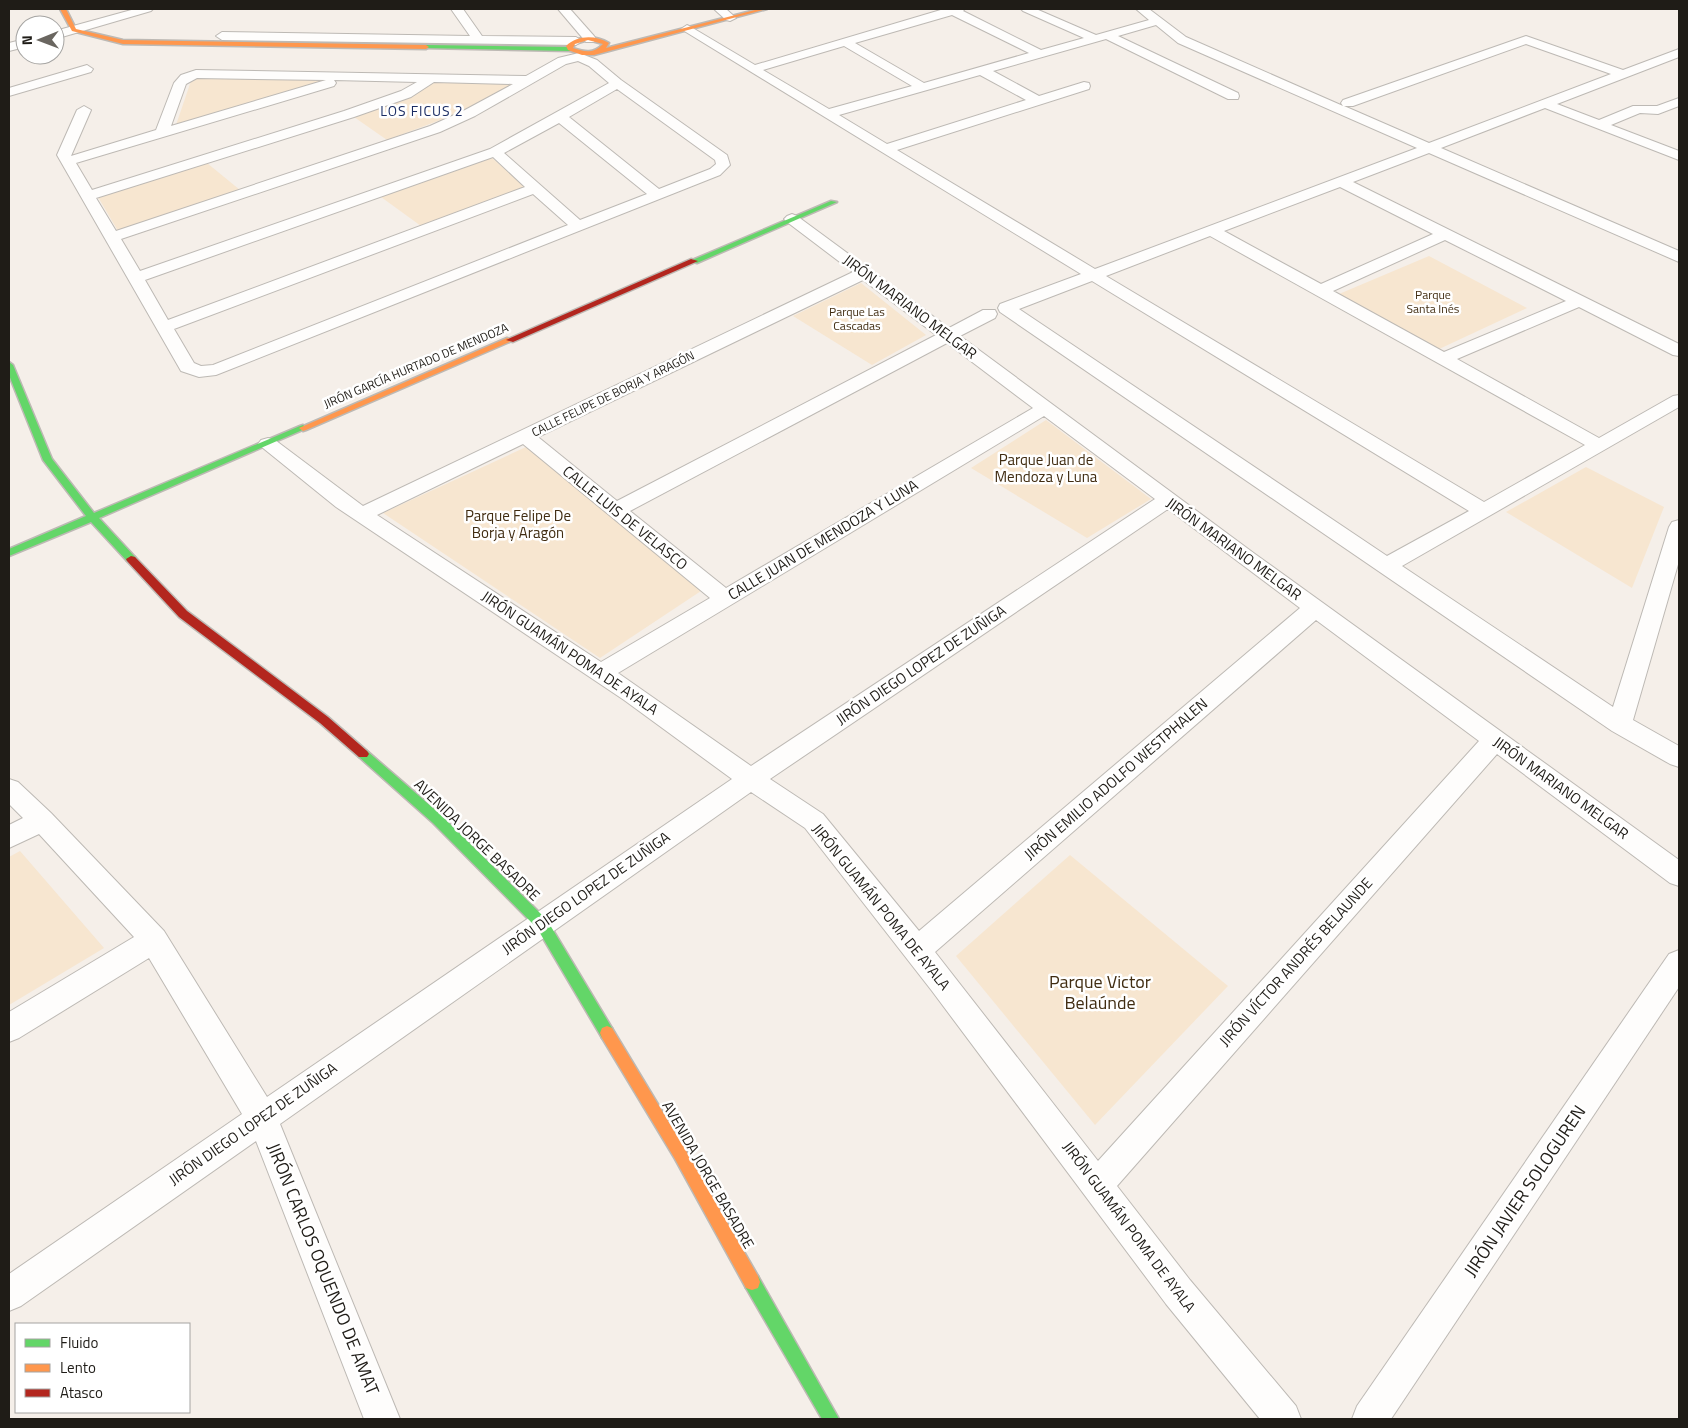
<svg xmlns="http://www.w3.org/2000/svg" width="1688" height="1428" viewBox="0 0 1688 1428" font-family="'Titillium Web',sans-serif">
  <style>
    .green { fill: #f7e6d0 }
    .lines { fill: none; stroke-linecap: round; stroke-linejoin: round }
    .street-casing { stroke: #bdb9b4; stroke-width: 2 }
    .fast-casing { stroke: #bdb9b4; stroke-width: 3 }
    .slow-casing { stroke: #bdb9b4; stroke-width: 3 }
    .jam-casing { stroke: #bdb9b4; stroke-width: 3 }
    .street { fill: #fefdfc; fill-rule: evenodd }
    .fast { fill: #63d668; fill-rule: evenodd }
    .slow { fill: #ff974d; fill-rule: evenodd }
    .jam { fill: #b3261e; fill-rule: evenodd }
    .labels { text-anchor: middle; stroke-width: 5; stroke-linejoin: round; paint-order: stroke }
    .far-park-label { font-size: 12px; fill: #402c11; stroke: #fff }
    .far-street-label { font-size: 12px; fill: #1f1c17; stroke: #fff }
    .far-neighbourhood-label { font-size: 14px; letter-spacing: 1px; fill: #1a2c63; stroke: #fff }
    .street-label { font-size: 15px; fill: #1f1c17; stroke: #fff }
    .park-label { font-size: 15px; fill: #402c11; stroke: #fff }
    .near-park-label { font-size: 18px; fill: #402c11; stroke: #fff }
    .near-street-label { font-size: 18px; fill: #1f1c17; stroke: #fff }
  </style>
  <rect width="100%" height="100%" fill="#f5efe9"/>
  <!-- green -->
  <g class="green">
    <polygon points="192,78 326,80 176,125"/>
    <polygon points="436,80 516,82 467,110 387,140 354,117 405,99"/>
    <polygon points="492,158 526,187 421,226 381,197"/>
    <polygon points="207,163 240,190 118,231 98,197"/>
    <polygon points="1429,256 1527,308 1437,350 1339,294"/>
    <polygon points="861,283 926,335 872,365 793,316"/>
    <polygon points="1046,420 1151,499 1087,538 971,468"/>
    <polygon points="526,447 701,591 600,658 383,513"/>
    <polygon points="1586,467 1664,507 1632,588 1506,512"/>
    <polygon points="20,851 104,948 9,1005 9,857"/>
    <polygon points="1070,855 1228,986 1095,1125 956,956"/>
  </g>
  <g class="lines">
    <defs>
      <g id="street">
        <polygon points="135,9 153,9 151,11 55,39 55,31"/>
        <polygon points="451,9 463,9 482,36 576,37 582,41 576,45 222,40 216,36 222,32 470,36"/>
        <polygon points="558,9 570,9 594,36 596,39 594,42 586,42"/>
        <polygon points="714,9 726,9 736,18 730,21 726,20"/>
        <path d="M944 9H965L963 11 1041 50 1084 38 1023 11 1021 9H1036L1096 35 1149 20 1136 9H1149L1186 37 1343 106 1341 103 1343 100 1526 36 1623 70 1679 49V57L1557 104 1599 120 1633 106H1657L1679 98V106L1658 114 1640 113 1611 125 1679 151V160L1545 108 1441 148 1679 251V262L1429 153 1353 182 1679 344V356L1673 355 1579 307 1457 359 1599 438 1673 396 1679 395V407L1402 566 1613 707 1669 527 1672 522 1679 520V561L1633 720 1679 746V767L1670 764 1612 731 1000 312 998 308 1000 304 1081 274 681 29 687 25 691 27 755 65ZM952 15 1029 53 924 83 855 43ZM1156 25 1178 43 1417 148 1095 269 897 150 1089 89 1090 86 1089 83 1084 82 1039 96 993 71 1106 39 1228 99H1238L1239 96 1238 93 1118 36ZM1526 44 1611 74 1429 143 1344 106H1353ZM844 46 912 86 829 109 763 70ZM980 75 1026 100 887 144 839 115ZM1340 187 1433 234 1321 284 1224 231ZM1210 236 1585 445 1484 502 1106 276ZM1445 240 1566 301 1444 352 1333 291ZM1092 281 1469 511 1387 556 1019 309Z"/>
        <polygon points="25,39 25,47 9,51 9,43"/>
        <path d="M579 53 597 60 621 80 727 155 730 165 720 175 216 375 199 377 181 371 57 155 77 110 84 106 91 110 71 156 156 130 174 83 181 75 196 70 526 76 558 58ZM578 61 589 66 609 83 490 149 140 271 121 239 440 132 475 116 566 64ZM197 78 326 80 171 126 186 84ZM334 80 417 82 401 91 344 111 92 190 76 163 334 86 336 83ZM434 82 513 84 465 110 430 126 116 231 96 198 354 117 411 97ZM617 89 715 160 716 164 710 169 659 189 569 117ZM559 123 647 194 580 220 504 153ZM493 157 525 187 168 320 145 280ZM533 194 568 225 213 365 201 366 194 363 174 329Z"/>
        <polygon points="87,65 93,69 91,72 9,96 9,88"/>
        <path d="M792 214 797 216 949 328 983 310H995L997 314 995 318 960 336 1255 554 1679 860V886L1670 883 1497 754 1117 1186 1190 1280 1296 1406 1301 1419H1260L1166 1304 932 991 805 828 751 792 280 1124 400 1419H364L256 1141 21 1306 9 1311V1274L242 1114 149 958 19 1038 9 1042V1012L134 937 39 834 9 848V825L23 818 9 804V779L18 782 51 813 164 931 267 1097 732 779 624 700 336 507 258 444 261 440 268 438 275 440 363 506 853 272 787 222 784 219 787 216ZM863 280 936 335 617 501 538 437ZM947 343 1033 408 726 588 630 511ZM1044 416 1155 499 751 766 618 673ZM523 444 710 598 601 662 377 515ZM1168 509 1300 608 919 931 823 814 770 779ZM1316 620 1479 741 1098 1161 935 952Z"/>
        <polygon points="1679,950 1679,987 1391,1419 1352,1419 1357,1406 1669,954"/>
      </g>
      <g id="fast">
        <polygon points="426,45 570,47 573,49 570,51 424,48"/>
        <polygon points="831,201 837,202 697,263 690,261"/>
        <polygon points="9,362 13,365 52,459 94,513 300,426 303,425 307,428 99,518 135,557 136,559 135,561 127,561 91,522 9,556 9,549 86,516 43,460 9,375"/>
        <polygon points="363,749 367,751 441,815 547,920 612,1028 614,1033 612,1038 607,1040 602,1038 537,928 433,823 359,757 357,754 359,751"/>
        <polygon points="752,1274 758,1276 839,1419 822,1419 746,1288 744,1282 746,1276"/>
      </g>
      <g id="slow">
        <polygon points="60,9 66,9 76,29 123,40 426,45 429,47 426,49 123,44 72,31"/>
        <path d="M759 9H767L594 55H582L568 50 566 46C578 35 595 35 609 43L606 48ZM588 40 603 44C593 54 585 52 573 48L575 44Z"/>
        <polygon points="507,338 514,340 306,430 303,431 299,428"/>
        <polygon points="607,1026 612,1028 685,1149 758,1276 760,1282 758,1288 752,1290 746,1288 675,1159 602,1038 600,1033 602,1028"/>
      </g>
      <g id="jam">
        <polygon points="691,259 698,261 513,342 506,340"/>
        <polygon points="131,556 135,557 187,611 328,717 367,751 369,754 367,757 359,757 320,723 179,617 127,561 126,559"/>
      </g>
    </defs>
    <!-- street casing -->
    <use href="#street" class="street-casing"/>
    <!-- fast casing -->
    <use href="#fast" class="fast-casing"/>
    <!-- slow casing -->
    <use href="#slow" class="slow-casing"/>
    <!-- jam casing -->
    <use href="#jam" class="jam-casing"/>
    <!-- street -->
    <use href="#street" class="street"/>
    <!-- fast -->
    <use href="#fast" class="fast"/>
    <!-- slow -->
    <use href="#slow" class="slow"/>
    <!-- jam -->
    <use href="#jam" class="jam"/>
  </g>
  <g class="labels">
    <!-- far-park labels -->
    <g class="far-park-label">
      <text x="1433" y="299">Parque<tspan x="1433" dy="14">Santa Inés</tspan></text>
      <text x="857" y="316">Parque Las<tspan x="857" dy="14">Cascadas</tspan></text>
    </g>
    <!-- far-street labels -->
    <g class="far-street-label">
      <text transform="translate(416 366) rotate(-23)" y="4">JIRÓN GARCÍA HURTADO DE MENDOZA</text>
      <text transform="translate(613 394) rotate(-26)" y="4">CALLE FELIPE DE BORJA Y ARAGÓN</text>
    </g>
    <!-- far-neighbourhood labels -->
    <g class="far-neighbourhood-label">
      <text x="422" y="116">LOS FICUS 2</text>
    </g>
    <!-- street labels -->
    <g class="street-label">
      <text transform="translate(910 307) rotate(37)" y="5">JIRÓN MARIANO MELGAR</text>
      <text transform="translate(625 518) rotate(39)" y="5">CALLE LUIS DE VELASCO</text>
      <text transform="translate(823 540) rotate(-31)" y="5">CALLE JUAN DE MENDOZA Y LUNA</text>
      <text transform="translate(1234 549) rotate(36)" y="5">JIRÓN MARIANO MELGAR</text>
      <text transform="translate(570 653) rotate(34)" y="5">JIRÓN GUAMÁN POMA DE AYALA</text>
      <text transform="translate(921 665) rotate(-34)" y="5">JIRÓN DIEGO LOPEZ DE ZUÑIGA</text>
      <text transform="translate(1116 779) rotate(-41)" y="5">JIRÓN EMILIO ADOLFO WESTPHALEN</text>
      <text transform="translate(1561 788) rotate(36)" y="5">JIRÓN MARIANO MELGAR</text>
      <text transform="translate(477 840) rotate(44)" y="5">AVENIDA JORGE BASADRE</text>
      <text transform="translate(586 893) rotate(-35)" y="5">JIRÓN DIEGO LOPEZ DE ZUÑIGA</text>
      <text transform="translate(881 907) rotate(51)" y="5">JIRÓN GUAMÁN POMA DE AYALA</text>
      <text transform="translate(1296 962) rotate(-48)" y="5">JIRÓN VÍCTOR ANDRÉS BELAUNDE</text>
      <text transform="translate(253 1124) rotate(-35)" y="5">JIRÓN DIEGO LOPEZ DE ZUÑIGA</text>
      <text transform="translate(708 1175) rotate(60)" y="5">AVENIDA JORGE BASADRE</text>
      <text transform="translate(1129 1227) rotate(53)" y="5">JIRÓN GUAMÁN POMA DE AYALA</text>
    </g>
    <!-- park labels -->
    <g class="park-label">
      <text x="1046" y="465">Parque Juan de<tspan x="1046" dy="17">Mendoza y Luna</tspan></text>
      <text x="518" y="521">Parque Felipe De<tspan x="518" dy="17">Borja y Aragón</tspan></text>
    </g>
    <!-- near-park labels -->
    <g class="near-park-label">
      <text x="1100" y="988">Parque Victor<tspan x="1100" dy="21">Belaúnde</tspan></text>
    </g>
    <!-- near-street labels -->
    <g class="near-street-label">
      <text transform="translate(1525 1191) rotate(-56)" y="6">JIRÓN JAVIER SOLOGUREN</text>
      <text transform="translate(323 1269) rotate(68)" y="6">JIRÓN CARLOS OQUENDO DE AMAT</text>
    </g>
  </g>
  <!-- border -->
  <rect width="1688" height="1428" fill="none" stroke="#1f1c17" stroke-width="20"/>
  <!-- legend -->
  <rect x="15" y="1323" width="175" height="90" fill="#ffffff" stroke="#a5a4a2"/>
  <rect x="25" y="1339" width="25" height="8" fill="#63d668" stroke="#a5a4a2"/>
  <text x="60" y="1348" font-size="15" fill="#1f1c17">Fluido</text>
  <rect x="25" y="1364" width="25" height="8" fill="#ff974d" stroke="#a5a4a2"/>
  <text x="60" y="1373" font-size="15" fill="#1f1c17">Lento</text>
  <rect x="25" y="1389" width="25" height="8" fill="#b3261e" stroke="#a5a4a2"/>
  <text x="60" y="1398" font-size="15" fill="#1f1c17">Atasco</text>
  <!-- north arrow -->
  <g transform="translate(40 40) rotate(269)"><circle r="24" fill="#ffffff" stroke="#a5a4a2"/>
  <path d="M0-4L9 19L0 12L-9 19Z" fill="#6a6660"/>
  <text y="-8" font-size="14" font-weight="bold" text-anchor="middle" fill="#1f1c17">N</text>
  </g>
</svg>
